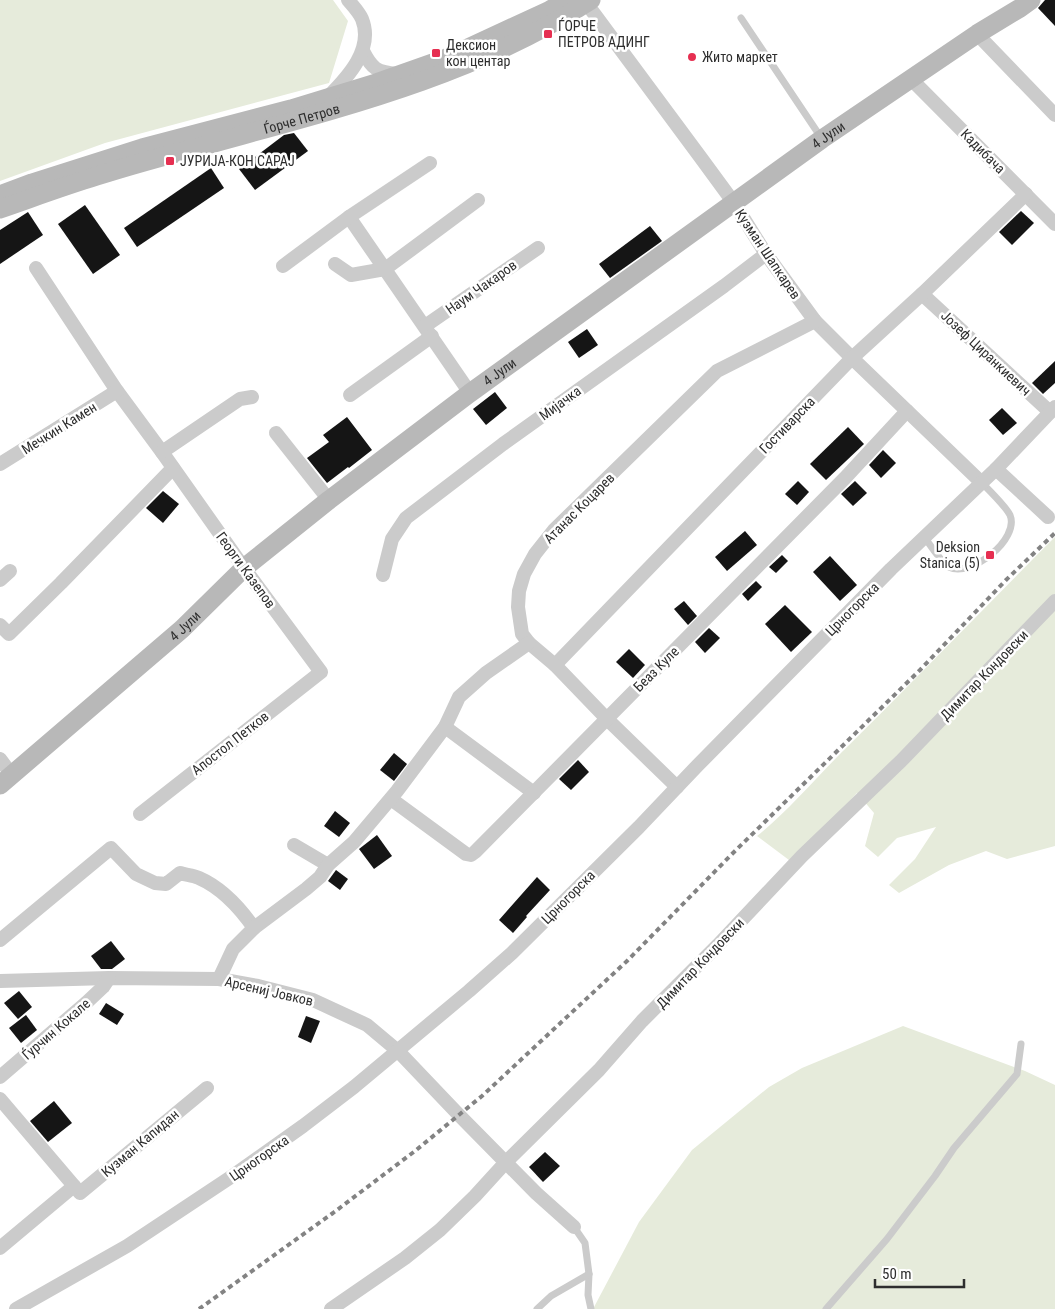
<svg xmlns="http://www.w3.org/2000/svg" width="1055" height="1309" viewBox="0 0 1055 1309" font-family="'Roboto Condensed',sans-serif">
  <style>
    .green { fill: #e6ebdb }
    .building { fill: #151515 }
    .lines { fill: none; stroke-linecap: round; stroke-linejoin: round }
    .lane { stroke: #cbcbcb; stroke-width: 7 }
    .street { stroke: #cbcbcb; stroke-width: 14 }
    .secondary { stroke: #b8b8b8; stroke-width: 19 }
    .rail { stroke: #838383; stroke-width: 4; stroke-dasharray: 5 4; stroke-linecap: butt }
    .poi-dot { fill: #e62f51; stroke: #fff; stroke-width: 2 }
    .labels { text-anchor: middle; stroke-width: 5; stroke-linejoin: round; paint-order: stroke }
    .poi-label { font-size: 14px; fill: #2e2e2e; stroke: #fff; text-anchor: start }
    .street-label { font-size: 14px; fill: #2e2e2e; stroke: #fff }
  </style>
  <rect width="100%" height="100%" fill="#fff"/>
  <!-- green -->
  <g class="green">
    <polygon points="0,0 333,0 348,21 329,83 105,143 0,181"/>
    <path d="M1055 537V846L1007 859 986 851 949 865 899 893 889 885 915 859 936 827 897 838 878 857 865 846 874 813 857 793 793 863 757 836C788 811 813 781 841 753 913 682 983 609 1055 537Z"/>
    <polygon points="903,1026 1025,1071 1055,1085 1055,1309 593,1309 639,1222 692,1150 769,1087 802,1068"/>
  </g>
  <!-- building -->
  <g class="building">
    <polygon points="1045,0 1055,0 1055,26 1038,8"/>
    <polygon points="294,133 308,151 255,190 239,169 284,135"/>
    <polygon points="211,168 224,188 137,247 124,228"/>
    <polygon points="85,205 120,255 93,274 58,224"/>
    <polygon points="1021,211 1034,223 1012,245 999,232"/>
    <polygon points="28,212 43,235 0,264 0,230"/>
    <polygon points="650,226 662,241 610,278 599,264"/>
    <polygon points="587,329 598,345 579,358 568,342"/>
    <polygon points="1055,361 1055,383 1043,394 1032,383"/>
    <polygon points="495,392 507,408 486,425 473,409"/>
    <polygon points="1002,408 1017,423 1003,435 989,420"/>
    <polygon points="347,417 372,450 349,468 348,467 327,483 307,458 329,442 323,435"/>
    <polygon points="848,427 864,444 826,480 810,464"/>
    <polygon points="883,450 896,463 881,478 869,465"/>
    <polygon points="798,481 809,492 797,505 785,494"/>
    <polygon points="855,481 867,493 853,506 841,494"/>
    <polygon points="163,491 179,504 163,523 146,508"/>
    <polygon points="745,531 757,545 727,571 715,557"/>
    <polygon points="782,555 788,561 776,573 769,567"/>
    <polygon points="830,556 857,585 840,601 813,572"/>
    <polygon points="756,581 762,587 748,601 742,594"/>
    <polygon points="684,601 697,616 688,625 674,609"/>
    <polygon points="785,605 812,632 791,652 765,624"/>
    <polygon points="709,628 720,638 705,653 695,642"/>
    <polygon points="629,649 645,665 633,678 616,662"/>
    <polygon points="394,753 407,764 394,781 380,770"/>
    <polygon points="578,760 589,772 571,790 559,779"/>
    <polygon points="335,811 350,823 339,837 324,826"/>
    <polygon points="377,835 392,856 374,869 359,849"/>
    <polygon points="336,870 348,879 340,890 328,881"/>
    <polygon points="537,877 550,890 526,916 527,917 513,933 499,920"/>
    <polygon points="111,941 125,959 112,969 101,969 91,956"/>
    <polygon points="19,991 32,1007 18,1019 4,1003"/>
    <polygon points="106,1003 124,1014 117,1025 99,1014"/>
    <polygon points="26,1015 37,1030 21,1043 9,1028"/>
    <polygon points="306,1016 320,1021 311,1043 298,1037"/>
    <polygon points="54,1101 72,1123 48,1142 30,1121"/>
    <polygon points="545,1152 560,1166 543,1182 529,1167"/>
  </g>
  <g class="lines">
    <!-- lane -->
    <g class="lane">
      <polyline points="741,18 822,139"/>
      <path d="M925 538C931 546 941 562 949 567 971 578 1020 539 1010 515 1006 507 989 490 982 483"/>
      <polyline points="574,1227 585,1243 589,1274 588,1295 591,1309"/>
      <polyline points="537,1309 551,1296 589,1274"/>
      <polyline points="826,1309 887,1239 935,1176 954,1148 1017,1074 1021,1044"/>
    </g>
    <!-- street -->
    <g class="street">
      <polyline points="584,0 701,158 734,203 766,254 815,321 852,358 982,483"/>
      <polyline points="977,34 1055,115"/>
      <path d="M363 51C372 69 377 72 397 74"/>
      <polyline points="911,79 1055,224"/>
      <path d="M328 97C348 77 374 49 362 19 359 12 353 6 348 0"/>
      <polyline points="349,217 470,393"/>
      <polyline points="335,264 351,275 385,269 478,200"/>
      <polyline points="283,266 349,217 430,163"/>
      <polyline points="36,268 117,391 162,452 244,568 321,672 140,814"/>
      <polyline points="922,294 1050,412"/>
      <polyline points="425,326 538,248"/>
      <polyline points="350,395 432,336"/>
      <polyline points="276,433 329,500"/>
      <polyline points="162,452 240,399 252,397"/>
      <polyline points="0,464 117,391"/>
      <polyline points="996,469 1048,517"/>
      <polyline points="383,575 392,539 406,518 503,444 724,286 766,254"/>
      <polyline points="0,580 10,571"/>
      <polyline points="0,625 9,634 61,583 173,468"/>
      <polyline points="555,665 852,358 922,294 1026,194"/>
      <polyline points="445,727 534,793"/>
      <polyline points="0,759 12,775"/>
      <polyline points="677,787 607,719 555,665 529,643 522,634 518,607 519,591 524,574 535,554 554,530 717,371 815,321"/>
      <polyline points="391,799 466,854 471,855 475,852 845,478 907,411"/>
      <polyline points="294,845 328,865"/>
      <path d="M0 940 111 848 136 874 155 883 166 884 180 873C186 875 193 875 199 878 222 888 240 908 254 928"/>
      <polyline points="219,979 233,949 254,928 306,889 320,877 328,865 354,842 397,791 445,727 459,697 486,673 529,643"/>
      <polyline points="0,981 109,978 219,979 258,986 313,1000 367,1025 398,1051 458,1114 536,1193 574,1227"/>
      <polyline points="0,1077 86,1003 103,987 109,978"/>
      <polyline points="0,1099 80,1193 207,1088"/>
      <polyline points="0,1248 74,1186"/>
      <polyline points="16,1309 127,1246 234,1175 303,1126 354,1087 469,991 512,953 639,827 698,765 891,569 996,469 1055,407"/>
      <polyline points="331,1309 405,1258 440,1230 475,1196 506,1162 599,1070 642,1021 718,945 802,856 901,761 1055,601"/>
    </g>
    <!-- secondary -->
    <g class="secondary">
      <polyline points="0,195 32,183 142,148 291,109 376,83 444,59 550,10 567,0"/>
      <path id="s1" d="M0 209C32 198 64 186 97 176 134 164 172 154 210 144 341 108 476 75 591 0"/>
      <path id="s2" d="M0 785 182 629 244 568 329 500 470 393 822 139 977 34 1020 8 1031 0"/>
    </g>
    <!-- rail -->
    <polyline class="rail" points="199,1309 333,1213 415,1151 482,1096 627,961 733,853 920,670 1006,580 1055,533"/>
  </g>
  <!-- markers -->
  <g class="poi-dot">
    <rect x="543" y="29" width="10" height="10" rx="2.5"/>
    <rect x="431" y="48" width="10" height="10" rx="2.5"/>
    <circle cx="692" cy="57" r="5"/>
    <rect x="165" y="156" width="10" height="10" rx="2.5"/>
    <rect x="985" y="550" width="10" height="10" rx="2.5"/>
  </g>
  <g class="labels">
    <!-- poi labels -->
    <g class="poi-label">
      <text x="558" y="31">ЃОРЧЕ<tspan x="558" dy="16">ПЕТРОВ АДИНГ</tspan></text>
      <text x="446" y="50">Дексион<tspan x="446" dy="16">кон центар</tspan></text>
      <text x="702" y="62">Жито маркет</text>
      <text x="180" y="166">ЈУРИЈА-КОН САРАЈ</text>
      <text x="980" y="552" text-anchor="end">Deksion<tspan x="980" dy="16">Stanica (5)</tspan></text>
    </g>
    <!-- street labels -->
    <g class="street-label">
      <text dy="5" stroke="none"><textPath href="#s1" startOffset="315">Ѓорче Петров</textPath></text>
      <text dy="5" stroke="none"><textPath href="#s2" startOffset="1054">4 Јули</textPath></text>
      <text transform="translate(983 151) rotate(45)" y="5">Кадибача</text>
      <text transform="translate(768 254) rotate(56)" y="5">Кузман Шапкарев</text>
      <text transform="translate(481 287) rotate(-35)" y="5">Наум Чакаров</text>
      <text transform="translate(986 353) rotate(43)" y="5">Јозеф Циранкиевич</text>
      <text dy="5" stroke="none"><textPath href="#s2" startOffset="649">4 Јули</textPath></text>
      <text transform="translate(560 403) rotate(-36)" y="5">Мијачка</text>
      <text transform="translate(787 425) rotate(-46)" y="5">Гостиварска</text>
      <text transform="translate(59 428) rotate(-32)" y="5">Мечкин Камен</text>
      <text transform="translate(579 508) rotate(-45)" y="5">Атанас Коцарев</text>
      <text transform="translate(246 570) rotate(54)" y="5">Георги Казепов</text>
      <text transform="translate(852 609) rotate(-45)" y="5">Црногорска</text>
      <text dy="5" stroke="none"><textPath href="#s2" startOffset="244">4 Јули</textPath></text>
      <text transform="translate(656 669) rotate(-45)" y="5">Беаз Куле</text>
      <text transform="translate(984 675) rotate(-46)" y="5">Димитар Кондовски</text>
      <text transform="translate(230 743) rotate(-38)" y="5">Апостол Петков</text>
      <text transform="translate(568 897) rotate(-45)" y="5">Црногорска</text>
      <text transform="translate(700 963) rotate(-46)" y="5">Димитар Кондовски</text>
      <text transform="translate(269 991) rotate(13)" y="5">Арсениј Јовков</text>
      <text transform="translate(56 1029) rotate(-41)" y="5">Ѓурчин Кокале</text>
      <text transform="translate(140 1143) rotate(-40)" y="5">Кузман Капидан</text>
      <text transform="translate(259 1158) rotate(-35)" y="5">Црногорска</text>
    </g>
  </g>
  <!-- scale -->
  <path d="M875 1279v8h89v-8" fill="none" stroke="#2e2e2e" stroke-width="2.5"/>
  <text x="882" y="1279" font-size="15" fill="#2e2e2e" stroke="#ffffff" stroke-width="4" paint-order="stroke">50 m</text>
</svg>
